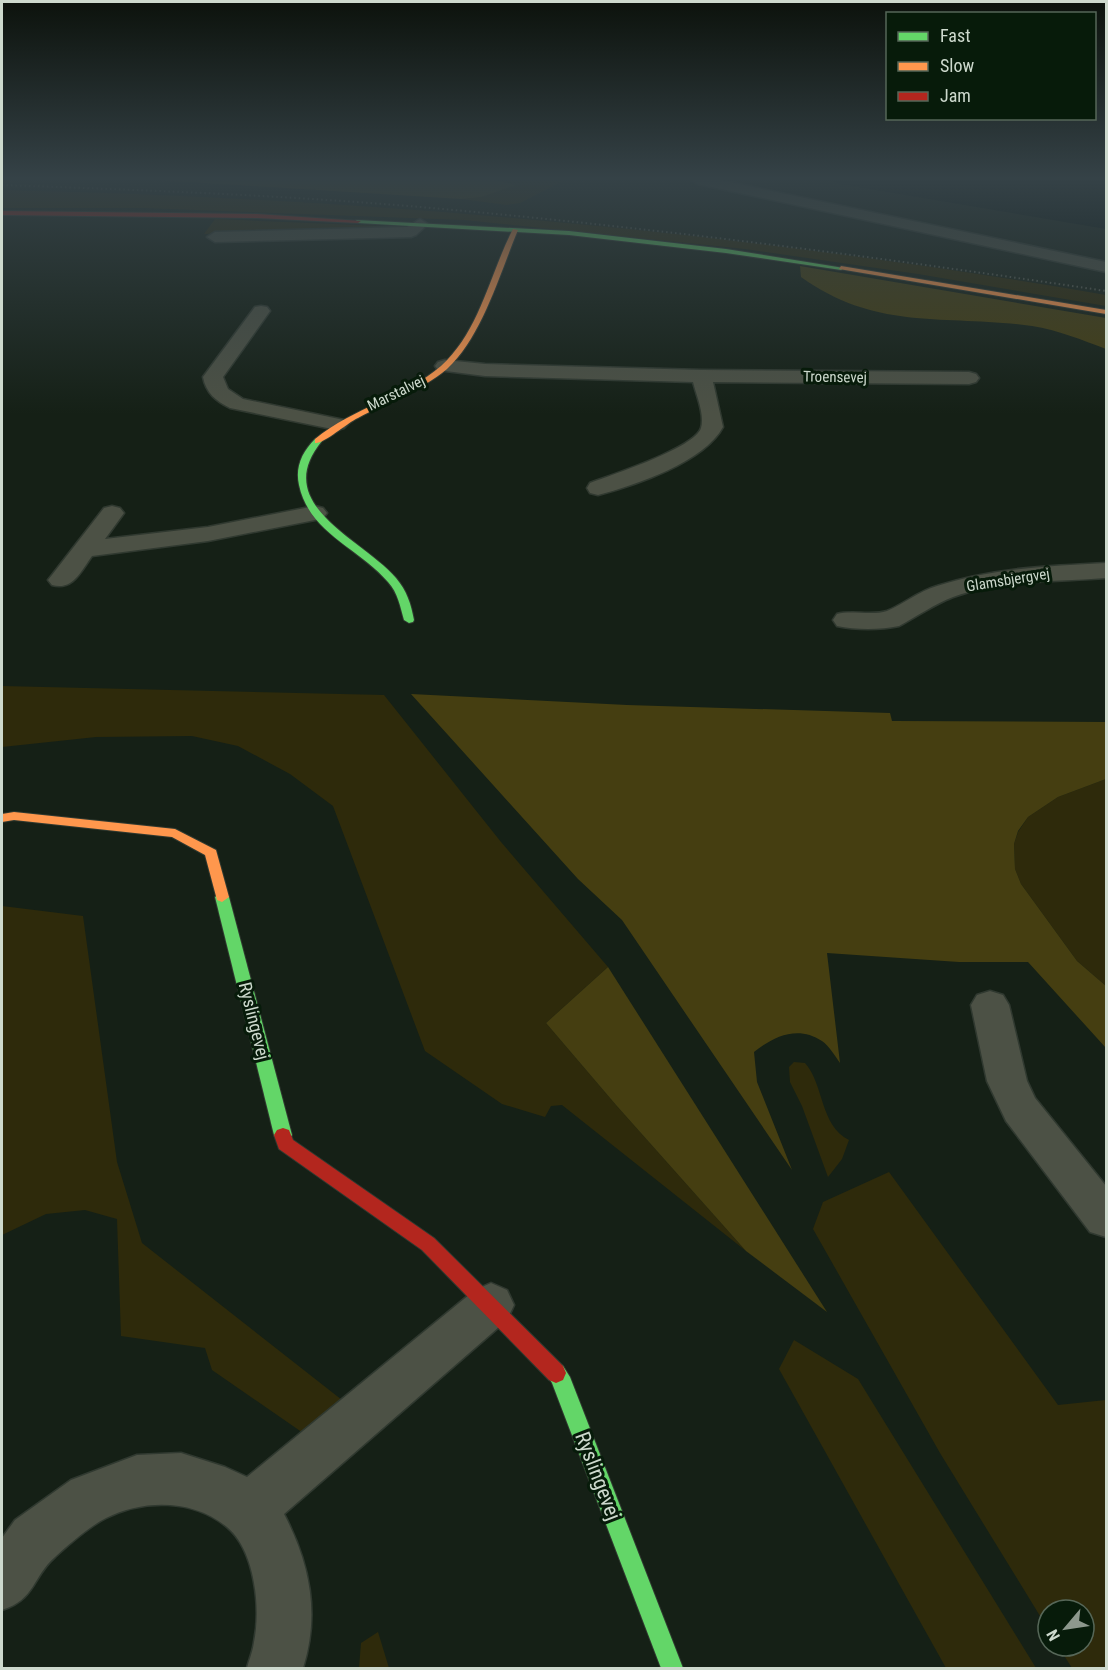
<svg xmlns="http://www.w3.org/2000/svg" width="1108" height="1670" viewBox="0 0 1108 1670" font-family="'Roboto Condensed',sans-serif">
  <style>
    .green { fill: #2e2a0b }
    .forest { fill: #453e11 }
    .water { fill: #03100e }
    .lines { fill: none; stroke-linecap: round; stroke-linejoin: round }
    .street-casing { stroke: #303930; stroke-width: 3 }
    .fast-casing { stroke: #303930; stroke-width: 2 }
    .slow-casing { stroke: #303930; stroke-width: 2 }
    .jam-casing { stroke: #303930; stroke-width: 2 }
    .street { fill: #4c5145; fill-rule: evenodd }
    .fast { fill: #63d668; fill-rule: evenodd }
    .slow { fill: #ff974d; fill-rule: evenodd }
    .jam { fill: #b3261e; fill-rule: evenodd }
    .rail { stroke: #555b52; stroke-width: 2; stroke-dasharray: 1.5 3; stroke-linecap: butt }
    .labels { text-anchor: middle; stroke-width: 6; stroke-linejoin: round; paint-order: stroke }
    .far-street-label { font-size: 15px; fill: #cdd9cd; stroke: #071b0a }
    .street-label { font-size: 18px; fill: #cdd9cd; stroke: #071b0a }
    .near-street-label { font-size: 21px; fill: #cdd9cd; stroke: #071b0a }
  </style>
  <rect width="100%" height="100%" fill="#152016"/>
  <!-- green -->
  <g class="green">
    <polygon points="495,180 565,180 520,203 507,205 461,199 514,185"/>
    <path d="M2 190C371 198 742 232 1106 295V306L918 274 745 249 464 220 144 208H2Z"/>
    <polygon points="215,219 405,227 204,234"/>
    <polygon points="2,686 384,695 501,842 608,967 546,1023 616,1105 746,1251 562,1105 551,1106 545,1117 502,1104 425,1051 333,806 290,774 238,746 192,736 96,737 2,747"/>
    <polygon points="1106,779 1106,986 1077,961 1021,884 1015,869 1014,844 1018,832 1028,817 1058,797"/>
    <polygon points="2,906 83,916 117,1162 142,1243 342,1400 306,1435 212,1370 205,1348 121,1336 117,1219 85,1210 46,1214 2,1235"/>
    <path d="M794 1062 805 1063C824 1084 820 1126 849 1140L842 1159 828 1177 802 1106 790 1082 789 1067Z"/>
    <polygon points="889,1172 1058,1405 1106,1400 1106,1668 1072,1668 1058,1646 1084,1646 1084,1610 1048,1610 1048,1629 940,1453 813,1229 823,1202"/>
    <polygon points="794,1340 858,1379 1036,1668 946,1668 779,1369"/>
    <polygon points="378,1632 389,1668 359,1668 361,1643"/>
  </g>
  <!-- forest -->
  <g class="forest">
    <polygon points="157,180 495,180 516,185 481,197 461,199"/>
    <path d="M800 266 1106 318V349C1082 340 1058 330 1032 326 945 314 878 332 801 277Z"/>
    <path d="M411 694 627 705 890 713 892 721 1106 722V779L1058 797 1028 817 1018 831 1014 844 1015 869 1021 884 1077 961 1106 986V1048L1028 962H959L827 953 840 1063C835 1056 829 1046 822 1041 798 1025 774 1036 754 1052L757 1082 792 1170 622 920 578 879Z"/>
    <polygon points="608,967 827,1312 746,1251 616,1105 546,1023"/>
  </g>
  <!-- water -->
  <polygon class="water" points="829,180 1106,180 1106,229 840,184"/>
  <g class="lines">
    <defs>
      <g id="street">
        <polygon points="691,180 720,180 1106,262 1106,272 698,184"/>
        <polygon points="420,219 428,224 416,235 411,237 215,242 207,237 215,232 407,227"/>
        <path d="M261 306 267 307 270 311 223 377 228 389 243 399 344 420 348 424 344 428 337 430 230 408C216 401 206 393 203 377L255 307Z"/>
        <path d="M445 360 485 364 702 370 969 372 976 374 979 378 976 382 969 384 713 382 723 427C704 462 636 485 598 495L590 493 587 488 590 483C611 475 695 448 701 428 705 415 696 394 693 382L485 376 438 370 435 366 438 362Z"/>
        <path d="M112 506 120 508 124 513 105 539 208 527 315 506 323 508 327 513 323 518 315 520 208 541 92 556C81 571 73 591 52 585L48 580 52 575 104 508Z"/>
        <path d="M1106 563V578C1055 582 1002 579 953 597 935 604 917 616 899 626 881 630 855 630 837 626L833 620 837 614C852 610 872 616 887 611 904 604 919 591 937 586 992 568 1048 566 1106 563Z"/>
        <polygon points="990,991 1003,995 1009,1005 1027,1081 1035,1098 1106,1186 1106,1237 1090,1232 1006,1121 987,1081 971,1005 977,995"/>
        <path d="M491 1283 507 1290 514 1305 507 1320 284 1514C310 1564 320 1614 303 1668H247C249 1660 253 1651 254 1642 261 1608 255 1550 227 1527 193 1499 144 1499 106 1518 90 1526 68 1545 55 1557 32 1577 36 1599 2 1610V1538L15 1520 71 1480 137 1455 181 1453 225 1467 247 1477 475 1290Z"/>
      </g>
      <g id="fast">
        <polygon points="356,220 569,231 726,249 844,268 841,270 726,253 569,235 358,223"/>
        <path d="M315 439 322 441C269 505 363 539 396 578 407 591 411 604 414 620L413 622 409 623 404 620C400 606 398 593 388 582 359 548 309 533 299 485 295 467 302 452 315 439Z"/>
        <polygon points="222,892 229,897 292,1135 289,1140 283,1142 277,1140 274,1135 215,897"/>
        <polygon points="556,1363 563,1366 570,1377 683,1668 661,1668 552,1383 546,1373 549,1366"/>
      </g>
      <g id="slow">
        <path d="M513 229 518 230C500 273 482 337 447 369 421 391 387 402 358 418 347 423 324 444 315 443V439C354 407 405 397 441 366 480 331 490 273 513 229Z"/>
        <polygon points="841,266 1106,310 1106,314 839,269"/>
        <polygon points="14,812 175,829 216,850 229,897 222,902 217,900 205,855 172,837 14,820 2,822 2,814"/>
      </g>
      <g id="jam">
        <polygon points="2,211 257,214 361,221 358,223 257,218 2,215"/>
        <polygon points="283,1128 289,1130 293,1140 434,1238 563,1366 566,1373 563,1380 556,1383 549,1380 422,1250 279,1149 274,1135 277,1130"/>
      </g>
    </defs>
    <!-- street casing -->
    <use href="#street" class="street-casing"/>
    <!-- fast casing -->
    <use href="#fast" class="fast-casing"/>
    <!-- slow casing -->
    <use href="#slow" class="slow-casing"/>
    <!-- jam casing -->
    <use href="#jam" class="jam-casing"/>
    <!-- street -->
    <use href="#street" class="street"/>
    <!-- fast -->
    <use href="#fast" class="fast"/>
    <!-- slow -->
    <use href="#slow" class="slow"/>
    <!-- jam -->
    <use href="#jam" class="jam"/>
    <!-- rail -->
    <path class="rail" d="M2 185C141 190 281 195 420 207 650 227 878 257 1106 291"/>
  </g>
  <!-- sky -->
  <linearGradient id="sky" x2="0" y2="1"><stop stop-color="#0c120c"/><stop offset="0.43" stop-color="#354247"/><stop offset="1" stop-color="#354247" stop-opacity="0"/></linearGradient>
  <rect width="1108" height="414" fill="url(#sky)"/>
  <g class="labels">
    <!-- far-street labels -->
    <g class="far-street-label">
      <text transform="translate(835 377) rotate(1)" y="5">Troensevej</text>
      <text transform="translate(396 393) rotate(-26)" y="5">Marstalvej</text>
      <text transform="translate(1008 580) rotate(-9)" y="5">Glamsbjergvej</text>
    </g>
    <!-- street labels -->
    <g class="street-label">
      <text transform="translate(254 1021) rotate(76)" y="6">Ryslingevej</text>
    </g>
    <!-- near-street labels -->
    <g class="near-street-label">
      <text transform="translate(598 1476) rotate(69)" y="7">Ryslingevej</text>
    </g>
  </g>
  <!-- border -->
  <rect width="1108" height="1670" fill="none" stroke="#cdd9cd" stroke-width="6"/>
  <!-- legend -->
  <rect x="886" y="12" width="210" height="108" fill="#071b0a" stroke="#566758" stroke-width="1.5"/>
  <rect x="898" y="32" width="30" height="9" fill="#63d668" stroke="#566758" stroke-width="1.5"/>
  <text x="940" y="42" font-size="18" fill="#cdd9cd">Fast</text>
  <rect x="898" y="62" width="30" height="9" fill="#ff974d" stroke="#566758" stroke-width="1.5"/>
  <text x="940" y="72" font-size="18" fill="#cdd9cd">Slow</text>
  <rect x="898" y="92" width="30" height="9" fill="#b3261e" stroke="#566758" stroke-width="1.5"/>
  <text x="940" y="102" font-size="18" fill="#cdd9cd">Jam</text>
  <!-- north arrow -->
  <g transform="translate(1066 1628) rotate(241)"><circle r="28" fill="#071b0a" stroke="#566758" stroke-width="1.5"/>
  <path d="M0-4.5L10 22L0 15L-10 22Z" fill="#8d988d"/>
  <text y="-9" font-size="16" font-weight="bold" text-anchor="middle" fill="#cdd9cd">N</text>
  </g>
</svg>
